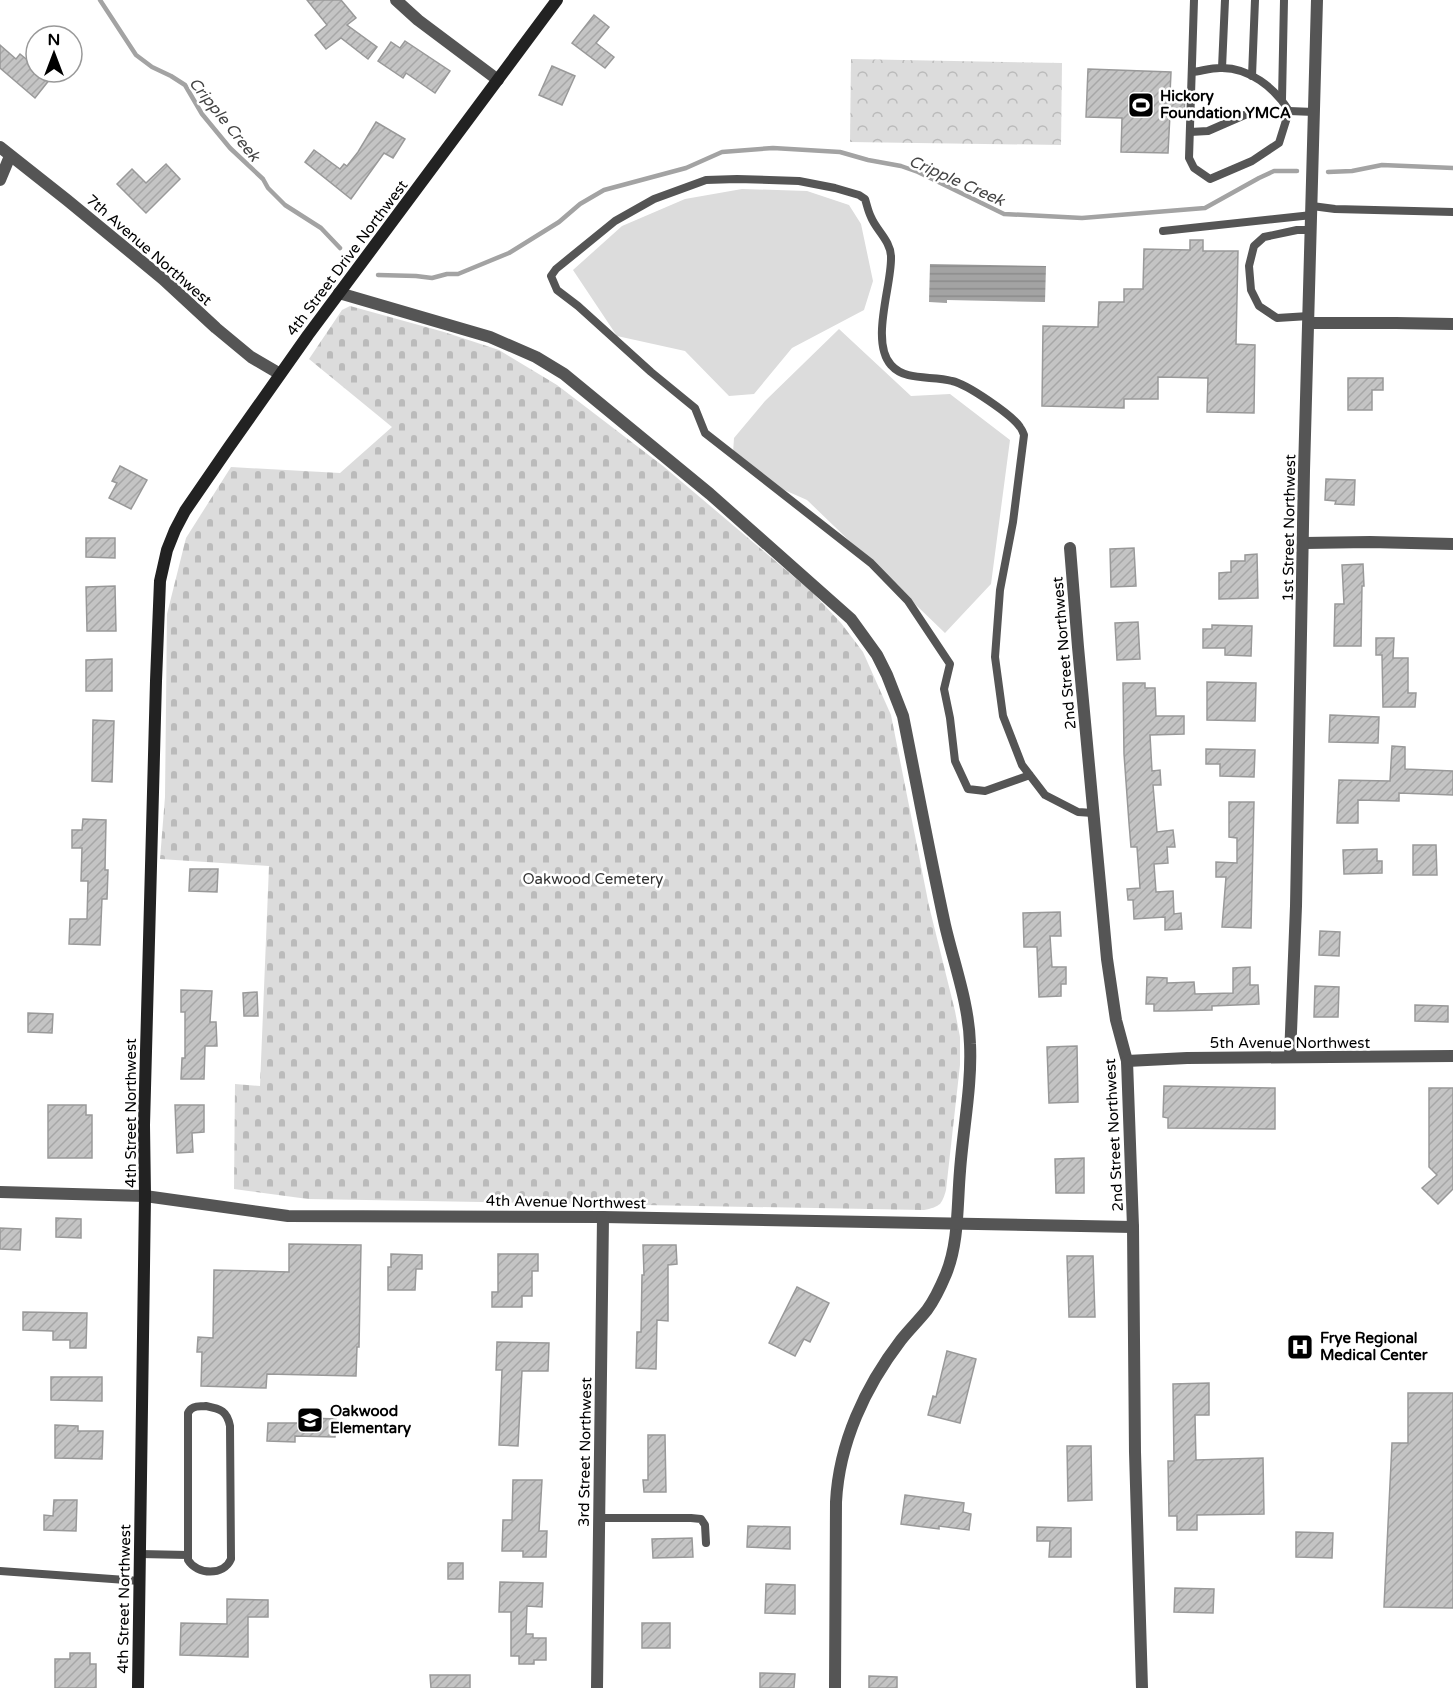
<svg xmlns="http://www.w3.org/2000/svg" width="1453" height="1688" viewBox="0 0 1453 1688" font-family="'Varela Round',sans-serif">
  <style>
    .grass { fill: #dcdcdc }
    .cemetery { fill: url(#cemetery-stones) }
    .park { fill: url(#park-crowns) }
    .water { fill: url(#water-rules) }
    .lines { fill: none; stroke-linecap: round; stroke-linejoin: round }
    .stream { stroke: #a3a3a3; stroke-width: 4.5 }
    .building { fill: url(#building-hatch); stroke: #999; stroke-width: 1.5 }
    .service { stroke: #555; stroke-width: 8 }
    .minor { stroke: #555; stroke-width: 12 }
    .secondary { stroke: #222; stroke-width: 12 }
    .labels { text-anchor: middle; stroke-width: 5; stroke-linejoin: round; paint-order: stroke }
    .poi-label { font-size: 15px; font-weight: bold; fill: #000; stroke: #fff; text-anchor: start }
    .street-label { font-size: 15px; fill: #000; stroke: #fff }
    .park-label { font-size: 15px; fill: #333; stroke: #fff }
    .water-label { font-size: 16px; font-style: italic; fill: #444; stroke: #fff }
  </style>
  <defs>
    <pattern id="cemetery-stones" width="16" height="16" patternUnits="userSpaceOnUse" patternTransform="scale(1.5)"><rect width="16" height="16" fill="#dcdcdc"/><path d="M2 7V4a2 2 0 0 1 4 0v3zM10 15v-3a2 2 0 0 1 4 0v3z" fill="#bbb"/></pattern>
    <pattern id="park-crowns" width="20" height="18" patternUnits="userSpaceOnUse" patternTransform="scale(1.5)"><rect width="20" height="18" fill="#dcdcdc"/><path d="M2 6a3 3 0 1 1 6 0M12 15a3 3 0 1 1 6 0" fill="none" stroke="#bbb"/></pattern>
    <pattern id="water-rules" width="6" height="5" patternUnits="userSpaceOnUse" patternTransform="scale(1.5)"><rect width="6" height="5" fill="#a3a3a3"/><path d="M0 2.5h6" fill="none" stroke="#8b8b8b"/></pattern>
    <pattern id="building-hatch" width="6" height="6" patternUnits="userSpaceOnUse" patternTransform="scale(1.5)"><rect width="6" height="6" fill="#c4c4c4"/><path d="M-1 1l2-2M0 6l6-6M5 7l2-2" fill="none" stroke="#a7a7a7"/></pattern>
  </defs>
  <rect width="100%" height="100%" fill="#fff"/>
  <!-- grass -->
  <g class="grass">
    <polygon points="742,189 807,191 849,205 861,224 873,281 864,310 792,348 754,394 729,396 685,351 617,336 573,270 622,226 685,199"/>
    <polygon points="839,329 911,396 950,394 1010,440 991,584 945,633 807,500 773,485 733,453 734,438 765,401"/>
  </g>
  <!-- cemetery -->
  <path class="cemetery" d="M350 306 444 332 499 350 557 385 663 466 812 592 841 623 863 652 891 715 929 906 955 1011 960 1037V1065L946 1190C942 1205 939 1207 924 1210L308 1199 234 1189 235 1084 260 1086 269 866 160 859 165 797 167 614 186 538 231 467 340 473 392 427 309 359 342 310Z"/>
  <!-- park -->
  <polygon class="park" points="851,59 1062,63 1061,145 850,142"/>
  <!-- water -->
  <polygon class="water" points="930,264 1046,266 1045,302 947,300 947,303 929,302"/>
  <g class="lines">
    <!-- stream -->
    <g class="stream">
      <polyline points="100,0 136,55 152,67 171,76 185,85 202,114 230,148 263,179 268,188 285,205 321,228 340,248"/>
      <polyline points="1328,172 1352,171 1382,165 1453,168"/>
      <polyline points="378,275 416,276 432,278 447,274 458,274 509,253 559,222 580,204 604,190 686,168 722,152 773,148 840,152 868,160 901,166 918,172 1004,214 1082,218 1205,208 1259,178 1274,171 1297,171"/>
    </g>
  </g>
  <!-- building -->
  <g class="building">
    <polygon points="307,0 341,0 356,18 347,25 377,47 368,59 341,38 326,49 315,35 327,25"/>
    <polygon points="594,15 609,27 596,43 614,57 605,68 572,43"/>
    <polygon points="405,41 450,71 435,93 406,73 403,78 378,61 391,42 400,48"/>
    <polygon points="0,45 16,59 20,54 36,67 36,72 42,72 50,79 35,98 0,68"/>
    <polygon points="552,66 575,76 562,105 539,95"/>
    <polygon points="1088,69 1171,72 1170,94 1185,95 1184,115 1170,114 1168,153 1121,152 1122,118 1086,117"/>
    <polygon points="376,122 405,139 393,158 384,153 351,199 305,162 314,150 340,169 344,164 347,166 358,152"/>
    <polygon points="166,164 180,179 146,213 117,184 132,169 146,183"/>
    <polygon points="1190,240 1203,240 1203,251 1238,251 1236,344 1255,345 1254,413 1207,412 1208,378 1158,377 1158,399 1124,399 1124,408 1042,406 1043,326 1098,327 1099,302 1124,302 1124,289 1143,289 1144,249 1190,250"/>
    <polygon points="1348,378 1383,378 1383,390 1372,390 1372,410 1348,410"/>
    <polygon points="120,466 147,480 131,509 109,498 117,483 112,481"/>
    <polygon points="1326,479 1355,480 1354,505 1335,504 1336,501 1325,500"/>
    <polygon points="86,538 115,538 115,558 86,557"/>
    <polygon points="1134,548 1136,586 1111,587 1110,549"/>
    <polygon points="1257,554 1258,598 1219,599 1219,573 1231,572 1231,561 1245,561 1245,555"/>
    <polygon points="1363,564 1364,586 1362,586 1361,646 1334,646 1335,604 1344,604 1342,565"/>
    <polygon points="115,586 116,631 87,631 86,587"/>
    <polygon points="1138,622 1140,659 1117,660 1115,623"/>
    <polygon points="1212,625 1252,626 1251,656 1225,655 1225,648 1203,648 1203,629 1212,629"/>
    <polygon points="1376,638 1394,638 1393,658 1408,658 1408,693 1416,693 1415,707 1383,707 1382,655 1376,655"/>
    <polygon points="112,659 112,691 86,691 86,660"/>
    <polygon points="1207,682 1256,683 1255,721 1207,720"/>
    <polygon points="1123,683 1145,683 1145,688 1155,688 1156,716 1184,716 1184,734 1150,735 1152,771 1160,770 1161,785 1153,785 1157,832 1173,830 1175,847 1167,847 1168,863 1154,864 1156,892 1173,891 1174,914 1181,913 1182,929 1165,930 1165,917 1134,919 1133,900 1128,900 1127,889 1140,888 1137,847 1131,847 1129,823 1124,754"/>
    <polygon points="1330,715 1379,717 1378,743 1329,742"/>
    <polygon points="93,720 114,721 112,782 92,781"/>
    <polygon points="1392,746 1405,747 1405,769 1453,771 1453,795 1399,793 1399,801 1358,800 1358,823 1337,823 1339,780 1390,781"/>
    <polygon points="1206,749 1255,750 1254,777 1220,776 1220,764 1206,764"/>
    <polygon points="1229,802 1254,802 1251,928 1222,927 1226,877 1216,877 1216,862 1237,863 1237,838 1229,837"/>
    <polygon points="83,819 106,820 105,870 108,870 107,899 102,899 100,945 69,944 70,919 87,919 88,881 81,881 82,848 72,848 72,830 82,830"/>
    <polygon points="1413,845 1436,845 1437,875 1413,875"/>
    <polygon points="1377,849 1377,861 1382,861 1382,873 1344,874 1343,850"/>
    <polygon points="190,869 218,869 217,892 189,891"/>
    <polygon points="1060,912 1061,936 1050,936 1052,967 1066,967 1066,984 1061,984 1061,996 1039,997 1037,947 1024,947 1023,913"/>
    <polygon points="1320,931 1340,932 1339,956 1319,955"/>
    <polygon points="1250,967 1250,985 1258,985 1259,1004 1212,1006 1212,1010 1168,1011 1154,1011 1154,1004 1146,1004 1147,977 1167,978 1167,983 1194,982 1195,994 1233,993 1233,968"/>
    <polygon points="1315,986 1339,987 1338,1017 1314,1017"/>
    <polygon points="181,990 212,991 210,1022 216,1022 217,1046 205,1046 204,1079 181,1079 182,1058 185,1058 185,1012 181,1012"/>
    <polygon points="257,992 258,1016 244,1016 243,993"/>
    <polygon points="1415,1005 1448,1006 1448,1022 1415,1021"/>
    <polygon points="28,1013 53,1014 52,1033 28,1032"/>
    <polygon points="1077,1046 1078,1102 1049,1103 1047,1047"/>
    <polygon points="1164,1086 1275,1088 1275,1129 1168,1128 1168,1118 1163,1117"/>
    <polygon points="1429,1088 1453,1088 1453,1189 1438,1204 1422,1188 1437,1175 1429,1167"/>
    <polygon points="48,1105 86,1105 86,1115 92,1115 92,1158 48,1158"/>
    <polygon points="175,1105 204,1105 204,1132 192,1133 193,1152 177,1153"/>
    <polygon points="1084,1158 1084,1193 1056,1193 1055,1159"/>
    <polygon points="56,1218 81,1219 81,1238 56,1237"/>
    <polygon points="0,1228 21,1229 20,1250 0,1249"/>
    <polygon points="289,1244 361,1245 359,1347 357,1347 356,1376 267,1374 266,1388 201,1386 202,1352 197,1352 198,1337 213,1338 214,1270 289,1272"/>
    <polygon points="643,1245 676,1245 677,1264 668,1265 668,1321 657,1320 656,1369 636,1368 637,1332 641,1332 642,1275 644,1275"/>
    <polygon points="391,1254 422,1255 422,1269 416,1269 415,1290 388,1290 388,1267 391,1267"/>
    <polygon points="498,1254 538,1254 538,1271 532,1271 532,1296 522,1296 522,1307 492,1307 492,1292 498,1292"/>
    <polygon points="1067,1256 1093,1256 1095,1317 1069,1317"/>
    <polygon points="797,1287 829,1303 810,1342 804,1339 795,1356 769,1343"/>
    <polygon points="23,1312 87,1313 86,1348 70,1348 70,1340 53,1340 53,1331 23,1330"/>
    <polygon points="497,1342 549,1343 548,1371 522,1371 518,1446 499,1445 502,1370 496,1370"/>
    <polygon points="947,1351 976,1359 960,1423 928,1415 933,1396 936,1397"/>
    <polygon points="51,1377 102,1377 102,1401 51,1400"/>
    <polygon points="1209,1383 1209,1415 1195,1415 1196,1460 1263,1458 1264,1514 1197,1515 1197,1530 1177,1530 1177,1516 1169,1516 1168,1461 1174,1461 1173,1384"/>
    <polygon points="1408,1393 1453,1393 1453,1608 1384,1607 1392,1443 1408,1443"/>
    <polygon points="309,1418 336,1419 335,1437 295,1436 295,1442 267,1441 268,1423 308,1423"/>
    <polygon points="55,1425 78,1426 78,1431 103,1431 102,1459 55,1458"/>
    <polygon points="648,1435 665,1435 666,1492 644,1492 643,1480 648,1480"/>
    <polygon points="1067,1446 1091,1446 1092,1500 1068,1501"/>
    <polygon points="513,1480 542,1480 539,1531 547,1531 546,1557 523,1557 523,1551 502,1551 503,1520 512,1520"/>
    <polygon points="905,1495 964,1503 963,1512 971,1514 969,1530 939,1526 939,1529 901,1524"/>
    <polygon points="54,1500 77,1500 76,1531 44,1530 44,1515 53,1516"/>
    <polygon points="748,1526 790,1527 790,1549 747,1547"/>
    <polygon points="1037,1527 1071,1528 1071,1557 1049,1557 1050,1541 1037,1541"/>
    <polygon points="1296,1532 1333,1533 1332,1558 1296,1557"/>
    <polygon points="692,1538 693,1557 653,1558 652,1539"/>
    <rect x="448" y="1563" width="15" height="16"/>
    <polygon points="500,1582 543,1583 542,1607 527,1606 526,1634 533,1634 533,1638 546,1638 546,1660 534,1660 534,1664 519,1664 519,1656 511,1656 511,1612 499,1612"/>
    <polygon points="766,1584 795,1585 795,1614 765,1613"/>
    <polygon points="1175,1588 1214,1589 1213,1613 1174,1612"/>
    <polygon points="227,1599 268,1600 268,1617 248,1617 248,1657 180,1655 181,1623 227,1624"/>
    <rect x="642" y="1623" width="28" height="25"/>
    <polygon points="70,1653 90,1653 90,1664 96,1664 96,1688 55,1688 55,1659 70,1659"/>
    <polygon points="760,1673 795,1674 794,1688 760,1688"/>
    <polygon points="430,1675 470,1675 470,1688 431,1688"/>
    <polygon points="869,1676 897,1677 897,1688 869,1688"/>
  </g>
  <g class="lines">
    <!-- service -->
    <g class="service">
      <polyline points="1194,0 1189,158 1194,168 1210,179 1252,161 1279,143 1289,111"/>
      <polyline points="1222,68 1225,0"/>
      <path d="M1192 72C1201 71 1211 68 1220 68 1249 67 1275 88 1289 111"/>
      <polyline points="1252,76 1255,0"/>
      <polyline points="1282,99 1284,0"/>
      <polyline points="1289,111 1314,112"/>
      <polyline points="1190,132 1208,131 1247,114"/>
      <polyline points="1312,206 1335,209 1453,212"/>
      <polyline points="1163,231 1312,215"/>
      <polyline points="1309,316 1277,318 1259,306 1251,290 1249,266 1254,246 1264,237 1297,230 1312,230"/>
      <path d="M1030 775 985 791 968 789 955 761 950 718 944 689 950 664 908 601 871 563 705 433 695 408 651 372 578 306 557 290 551 276 556 269 615 221 654 199 706 180 737 179 799 181 835 188 859 195 865 199C867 205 868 211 871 217 876 230 891 241 891 257 892 285 870 341 891 365 906 382 932 375 952 381 967 384 1012 415 1020 427 1021 427 1024 435 1024 435L1013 522 1000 590 995 657 1003 716 1022 765 1045 795 1078 812 1093 813"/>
      <path d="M206 1406C221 1409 227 1411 230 1426L231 1559C224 1576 197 1575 188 1560V1413C192 1405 198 1407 206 1406Z"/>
      <polyline points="599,1518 691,1518 701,1519 705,1525 706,1543"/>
      <polyline points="140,1554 188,1555"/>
      <polyline points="0,1571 140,1581"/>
    </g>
    <!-- minor -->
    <g class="minor">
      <polyline points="396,0 418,20 498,80"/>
      <polyline points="0,147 67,200 163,279 216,328 251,357 280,374"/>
      <polyline points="0,180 10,156"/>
      <path d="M339 293 490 337 536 357 564 374 710 494 851 619 877 655 887 675 903 716C917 786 930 856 945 925 954 964 969 1004 970 1044 972 1086 963 1129 960 1171 957 1205 959 1242 946 1274 941 1286 935 1299 927 1310 919 1320 909 1330 901 1340 865 1387 839 1443 836 1502L835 1688"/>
      <polyline points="1309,323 1396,323 1453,324"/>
      <polyline points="1304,543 1370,542 1453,544"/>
      <polyline points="1070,548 1078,647 1107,959 1116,1020 1127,1061 1133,1227 1135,1452 1142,1688"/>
      <polyline points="1290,1057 1296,906 1304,471 1317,0"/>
      <polyline points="1127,1061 1187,1058 1453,1056"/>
      <polyline points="0,1192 145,1196 288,1216 603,1217 1133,1227"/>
      <polyline points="597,1688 603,1217"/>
    </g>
    <!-- secondary -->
    <polyline class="secondary" points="138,1688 145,1196 144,1125 156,681 160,581 167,550 175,530 185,511 229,447 308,335 557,0"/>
  </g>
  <!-- icons -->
  <defs>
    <symbol id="stadium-square" viewBox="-11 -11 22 22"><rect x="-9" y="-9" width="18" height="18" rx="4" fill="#000" stroke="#fff"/><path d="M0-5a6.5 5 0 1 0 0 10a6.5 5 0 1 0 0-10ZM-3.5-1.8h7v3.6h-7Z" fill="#fff"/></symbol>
    <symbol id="hospital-square" viewBox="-11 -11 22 22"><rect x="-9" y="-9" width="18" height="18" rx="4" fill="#000" stroke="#fff"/><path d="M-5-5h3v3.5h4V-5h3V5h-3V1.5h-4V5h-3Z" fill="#fff"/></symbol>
    <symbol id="school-square" viewBox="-11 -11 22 22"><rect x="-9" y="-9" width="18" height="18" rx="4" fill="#000" stroke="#fff"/><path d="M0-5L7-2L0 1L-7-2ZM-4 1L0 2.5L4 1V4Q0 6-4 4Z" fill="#fff"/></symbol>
  </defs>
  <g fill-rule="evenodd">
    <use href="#stadium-square" x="1126" y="90" width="30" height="30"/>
    <use href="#hospital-square" x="1285" y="1332" width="30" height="30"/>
    <use href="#school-square" x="295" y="1405" width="30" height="30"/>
  </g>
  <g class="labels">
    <!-- poi labels -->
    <g class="poi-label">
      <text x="1160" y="101">Hickory<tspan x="1160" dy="17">Foundation YMCA</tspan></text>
      <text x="1320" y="1343">Frye Regional<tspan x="1320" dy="17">Medical Center</tspan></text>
      <text x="330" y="1416">Oakwood<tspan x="330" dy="17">Elementary</tspan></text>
    </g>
    <!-- street labels -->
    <g class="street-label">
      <text transform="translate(149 250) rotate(41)" y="5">7th Avenue Northwest</text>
      <text transform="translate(347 258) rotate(-53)" y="5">4th Street Drive Northwest</text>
      <text transform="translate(1289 528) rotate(-89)" y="5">1st Street Northwest</text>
      <text transform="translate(1064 653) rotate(-95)" y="5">2nd Street Northwest</text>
      <text x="1290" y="1048">5th Avenue Northwest</text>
      <text transform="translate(131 1113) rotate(-90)" y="5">4th Street Northwest</text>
      <text transform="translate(1114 1135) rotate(-93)" y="5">2nd Street Northwest</text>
      <text transform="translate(566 1202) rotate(1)" y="5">4th Avenue Northwest</text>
      <text transform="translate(585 1452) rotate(-89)" y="5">3rd Street Northwest</text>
      <text transform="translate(124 1599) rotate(-89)" y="5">4th Street Northwest</text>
    </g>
    <!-- park labels -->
    <g class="park-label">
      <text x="593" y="884">Oakwood Cemetery</text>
    </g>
    <!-- water labels -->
    <g class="water-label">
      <text transform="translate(225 119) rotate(51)" y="6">Cripple Creek</text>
      <text transform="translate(957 180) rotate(24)" y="6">Cripple Creek</text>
    </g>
  </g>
  <!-- north arrow -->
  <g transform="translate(54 54)"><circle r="28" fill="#ffffff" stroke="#999999" stroke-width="1.5"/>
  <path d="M0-4.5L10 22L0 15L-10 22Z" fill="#000000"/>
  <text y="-9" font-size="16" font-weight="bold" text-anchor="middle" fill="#000000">N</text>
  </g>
</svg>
